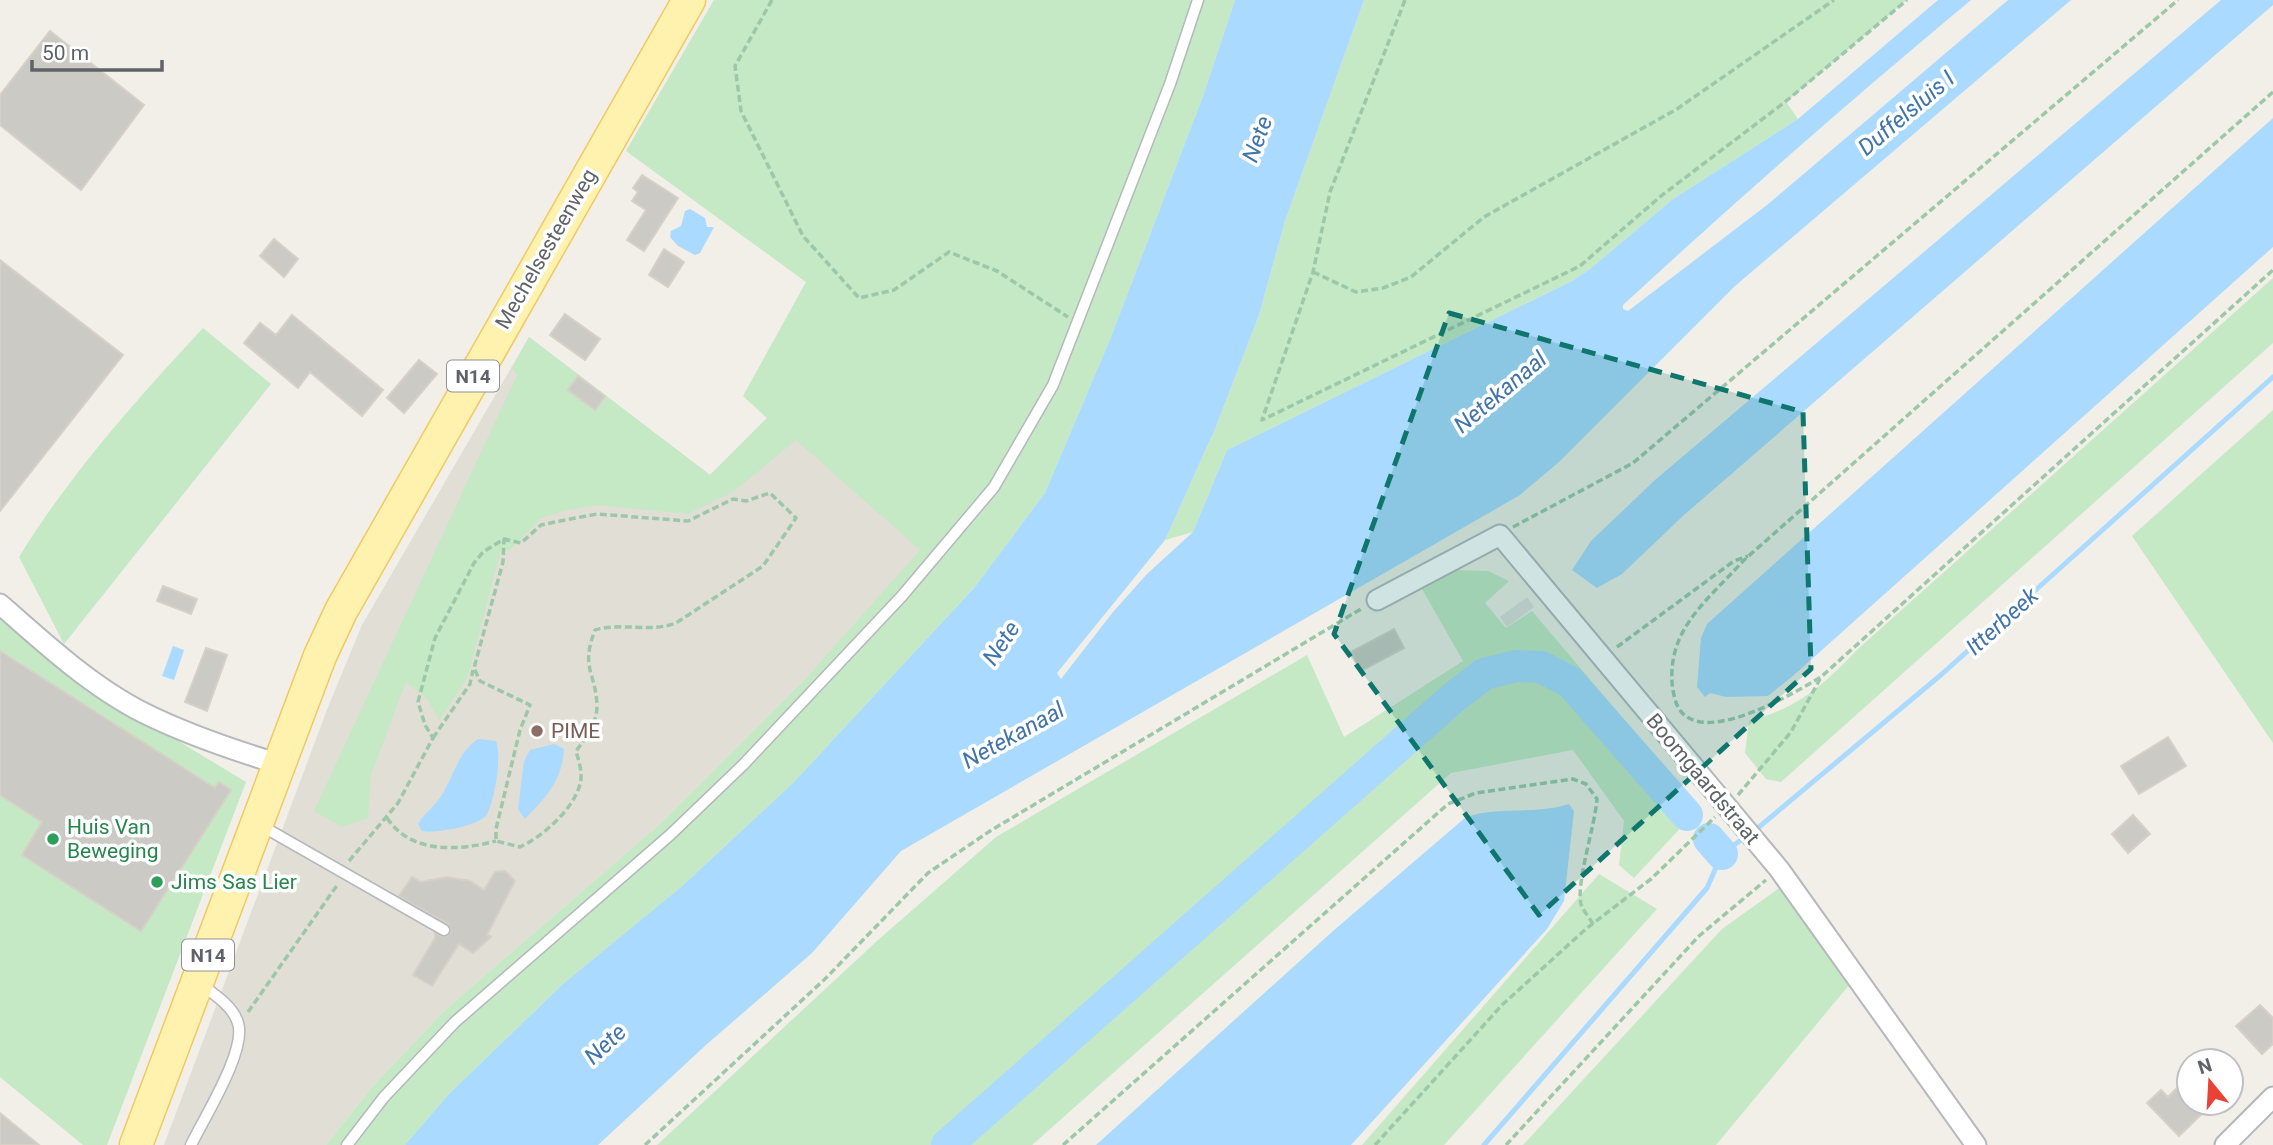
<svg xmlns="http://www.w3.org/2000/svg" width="2273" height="1145" viewBox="0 0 2273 1145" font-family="Roboto,sans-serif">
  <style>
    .industrial { fill: #e0deda }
    .education { fill: #e1ded6 }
    .green { fill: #c5e8c5 }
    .water { fill: #aadaff }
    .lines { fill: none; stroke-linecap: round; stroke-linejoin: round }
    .stream { stroke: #aadaff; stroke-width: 5 }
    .river { stroke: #aadaff; stroke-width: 32 }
    .building { fill: #cccac5; stroke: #d6d1c6; stroke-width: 2 }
    .service-casing { stroke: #b5b8bc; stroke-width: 13 }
    .minor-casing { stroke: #b5b8bc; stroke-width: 23 }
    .primary-casing { stroke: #f2c960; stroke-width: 35 }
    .path { stroke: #9cc7a9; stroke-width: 3.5; stroke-dasharray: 7 3.5; stroke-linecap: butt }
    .service { stroke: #fff; stroke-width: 10 }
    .minor { stroke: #fff; stroke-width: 19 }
    .primary { stroke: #fff2af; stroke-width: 32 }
    .marked { fill: #0f766e; fill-opacity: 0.2; stroke: #0f766e; stroke-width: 5; stroke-dasharray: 14 9; stroke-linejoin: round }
    .education-dot { fill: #8d6e63; stroke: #fff; stroke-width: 2.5 }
    .leisure-dot { fill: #2e9e5b; stroke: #fff; stroke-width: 2.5 }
    .labels { text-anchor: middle; stroke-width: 7; stroke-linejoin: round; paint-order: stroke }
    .shield { fill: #fff; stroke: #8f9295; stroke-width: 2 }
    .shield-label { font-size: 19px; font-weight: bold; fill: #5f6368 }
    .street-label { font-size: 21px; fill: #5f6368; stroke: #fff }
    .education-label { font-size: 21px; fill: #785e54; stroke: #fff; text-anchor: start }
    .leisure-label { font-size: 21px; fill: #27864d; stroke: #fff; text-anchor: start }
    .water-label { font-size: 23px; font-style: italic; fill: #4174aa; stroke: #fff }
  </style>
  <rect width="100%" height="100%" fill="#f1efe8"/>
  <!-- industrial -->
  <polygon class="industrial" points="1527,597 1534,607 1507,627 1500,617"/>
  <!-- education -->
  <polygon class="education" points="529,337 710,475 767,418 796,439 921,550 805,679 660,824 444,1011 373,1086 326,1145 164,1145 328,707 362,625"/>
  <!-- green -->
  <g class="green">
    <polygon points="714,0 1235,0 1203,96 1111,337 1045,493 974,588 794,782 681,887 564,983 449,1094 405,1145 326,1145 373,1086 444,1011 660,824 805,679 920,550 796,440 733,492 688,514 597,505 563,511 540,519 510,550 501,550 467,679 439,720 427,699 406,682 371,775 368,818 342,827 314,811 517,375 512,368 529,337 710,475 767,418 743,396 806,282 626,151"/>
    <polygon points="1364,0 1907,0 1786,102 1798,119 1673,199 1590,269 1572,281 1227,450 1193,532 1165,540 1215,429 1259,315 1285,221"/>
    <path d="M2273 278V343L1781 782 1766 779 1745 753 1749 721C1799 708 1823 685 1858 649Z"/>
    <path d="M203 328 271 384 64 644 19 557C70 474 137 399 203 328Z"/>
    <polygon points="2273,410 2273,743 2132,536"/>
    <polygon points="1453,570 1488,571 1509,581 1485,603 1506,628 1532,611 1699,808 1634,878 1619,865 1624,821 1573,750 1451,773 1032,1145 657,1145 877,941 996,837 1307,655 1344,737 1463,661 1422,589"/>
    <polygon points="0,619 56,667 246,782 107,1145 83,1145 0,1077"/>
    <polygon points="1599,874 1657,909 1444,1145 1362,1145"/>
    <polygon points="1782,886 1850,984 1716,1145 1523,1145 1722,929"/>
  </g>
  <!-- water -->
  <g class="water">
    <path d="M1235 0H1364L1285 221 1259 315 1215 429 1165 540 1057 673 1061 679 1113 612 1147 574 1193 532 1227 450 1572 281 1590 269 1673 199 1798 119 1938 0H1971C1852 99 1737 200 1623 305V309L1628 311 1767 205 2008 0H2071L1735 286 1559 462 1520 495 901 851 812 953 706 1045 598 1145H405L449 1094 564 983 681 887 794 782 974 588 1045 493 1111 337 1203 96Z"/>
    <polygon points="2221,0 2273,0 2273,5 1684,515 1622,574 1597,588 1572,570 1591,541 1655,480"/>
    <polygon points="2273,118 2273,247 1794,675 1768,696 1726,697 1710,693 1705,697 1697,687 1701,638 1707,624"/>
    <polygon points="690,209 705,218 707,227 714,227 700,253 695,255 678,246 670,237 671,231 681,226 685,211"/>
    <polygon points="173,646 184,650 174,680 162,676"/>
    <path d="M478 739 496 741C502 756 495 799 487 814 481 826 433 834 422 831L418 824C423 815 429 811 436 803 453 783 455 754 478 739Z"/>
    <path d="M554 744 564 749C562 781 546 797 525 819L518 809 524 761 530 750Z"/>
    <path d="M1569 804 1574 811 1564 901 1547 929 1351 1145H1096L1333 931 1466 817C1499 806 1535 815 1569 804Z"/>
  </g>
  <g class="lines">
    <!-- stream -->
    <g class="stream">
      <polyline points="1753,832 1942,674 2273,377"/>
      <polyline points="1484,1145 1707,888 1722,854 1745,837"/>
    </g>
    <!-- river -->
    <g class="river">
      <polyline points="1709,839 1722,854"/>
      <polyline points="947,1145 1453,698 1484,674 1516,666 1541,667 1570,682 1687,815"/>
    </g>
  </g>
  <!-- building -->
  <g class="building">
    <polygon points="50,31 144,105 81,190 0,125 0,95"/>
    <polygon points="642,175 678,198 644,251 627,240 646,210 632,201 638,192 633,188"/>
    <polygon points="274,239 298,259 284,277 260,256"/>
    <polygon points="664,249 684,262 668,287 649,275"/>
    <polygon points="0,260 123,355 0,511"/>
    <polygon points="565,314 600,339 585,360 550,335"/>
    <polygon points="292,315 383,390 362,416 310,372 298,388 244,343 260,323 276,335"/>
    <polygon points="419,360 437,374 404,413 387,398"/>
    <polygon points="578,376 605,396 595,410 568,390"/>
    <polygon points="163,586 197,599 191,614 157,601"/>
    <polygon points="1394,629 1404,648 1361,671 1351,652"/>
    <polygon points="206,648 227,655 207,711 185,702"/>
    <polygon points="0,651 215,788 219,782 231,790 141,931 22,855 42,822 0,795"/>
    <polygon points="2168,737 2186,766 2139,794 2121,766"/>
    <polygon points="2133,815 2150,834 2128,853 2112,834"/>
    <polygon points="505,871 515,881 487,935 491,937 473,953 459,944 432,986 413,975 435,938 435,933 445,937 451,931 448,924 399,896 412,877 421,882 447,877 470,881 484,890 495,872"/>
    <polygon points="2260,1005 2273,1018 2273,1044 2262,1054 2236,1026"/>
    <polygon points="2189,1076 2189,1103 2213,1103 2179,1136 2147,1103 2161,1090 2168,1097"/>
    <polygon points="0,1113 39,1145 0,1145"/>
  </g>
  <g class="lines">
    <defs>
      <g id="service">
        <polyline points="260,825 444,930"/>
        <path d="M191 1145C204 1118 247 1050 238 1023 233 1006 214 994 200 984"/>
        <polyline points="347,1145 384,1097 455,1022 670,835 743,765 902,596 994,487 1053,385 1170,84 1198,0"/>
      </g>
      <g id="minor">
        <polyline points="1377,600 1500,535 1779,869 1976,1145"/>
        <path d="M0 604C44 643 92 687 144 713 188 735 233 750 279 764"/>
        <polyline points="2225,1145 2273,1097"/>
      </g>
      <polyline id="primary" points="136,1145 320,656 341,611 689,0"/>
    </defs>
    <!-- service casing -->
    <use href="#service" class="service-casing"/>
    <!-- minor casing -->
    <use href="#minor" class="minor-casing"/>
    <!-- primary casing -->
    <use href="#primary" class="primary-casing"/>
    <!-- path -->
    <g class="path">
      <polyline points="772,0 735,66 741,111 803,236 859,298 894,290 949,252 997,271 1068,317"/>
      <polyline points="1405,0 1330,192 1313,272 1262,420 1580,266 1661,196 1785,102 1907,0"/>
      <path d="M2273 92 1743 561C1721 586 1688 613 1677 645 1671 662 1670 682 1675 699 1690 756 1794 693 1821 677L2273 270"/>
      <polyline points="1313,272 1356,292 1383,288 1411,277 1484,217 1677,109 1834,0"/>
      <polyline points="1513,527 1633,463 2178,0"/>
      <polyline points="1617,647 1734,561 1748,556"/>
      <polyline points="433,738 470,684 473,670"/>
      <polyline points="1738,795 1791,732 1820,679"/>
      <path d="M387 818C411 854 458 851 496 841"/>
      <path d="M349 861 398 803 433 738 425 725 418 702 435 638 474 563 483 552 504 539 521 543 541 525 565 520 597 514 688 521 733 499 746 501 770 493 796 518 763 566 676 623C650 633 622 622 595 630 580 669 596 672 597 706 597 723 586 738 576 751 579 761 583 774 580 784 574 809 542 837 520 847L496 841V829L520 730 530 705 480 681 474 668 503 562 504 539"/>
      <polyline points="248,1012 338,884"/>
      <polyline points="645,1145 825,979 928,873 990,831 1361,609"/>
      <path d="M1063 1145 1448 804 1476 793 1573 779 1586 784 1597 799C1595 826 1576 882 1581 904 1583 911 1590 918 1593 924"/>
      <polyline points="1375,1145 1502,1005 1587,928 1651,879 1715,817"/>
      <polyline points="1506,1145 1699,936 1766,880"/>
    </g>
    <!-- service -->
    <use href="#service" class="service"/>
    <!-- minor -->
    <use href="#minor" class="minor"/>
    <!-- primary -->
    <use href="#primary" class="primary"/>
  </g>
  <!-- marked area -->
  <path class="marked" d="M1449 313 1803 412 1811 669 1539 915 1334 634Z"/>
  <!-- markers -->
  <circle class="education-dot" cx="537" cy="731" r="7"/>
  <g class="leisure-dot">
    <circle cx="53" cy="839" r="7"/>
    <circle cx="157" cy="882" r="7"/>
  </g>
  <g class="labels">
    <!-- shield labels -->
    <g class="shield">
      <rect x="447" y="360.5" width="52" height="31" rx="5"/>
      <rect x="182" y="939.5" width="52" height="31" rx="5"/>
    </g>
    <g class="shield-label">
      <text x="473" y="383">N14</text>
      <text x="208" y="962">N14</text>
    </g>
    <!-- street labels -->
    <g class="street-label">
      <text transform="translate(546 249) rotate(-60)" y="7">Mechelsesteenweg</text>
      <text transform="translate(1703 779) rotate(50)" y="7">Boomgaardstraat</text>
    </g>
    <!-- education labels -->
    <g class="education-label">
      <text x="551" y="738">PIME</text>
    </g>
    <!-- leisure labels -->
    <g class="leisure-label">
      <text x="67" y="834">Huis Van<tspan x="67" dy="24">Beweging</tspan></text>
      <text x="171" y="889">Jims Sas Lier</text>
    </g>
    <!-- water labels -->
    <g class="water-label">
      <text transform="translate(1906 113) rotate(-40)" y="8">Duffelsluis I</text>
      <text transform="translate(1257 139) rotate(-70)" y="8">Nete</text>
      <text transform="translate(1500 392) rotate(-40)" y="8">Netekanaal</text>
      <text transform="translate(2002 621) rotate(-42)" y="8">Itterbeek</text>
      <text transform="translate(1001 643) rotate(-56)" y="8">Nete</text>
      <text transform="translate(1013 735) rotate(-29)" y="8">Netekanaal</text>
      <text transform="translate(605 1044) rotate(-43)" y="8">Nete</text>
    </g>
  </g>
  <!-- north arrow -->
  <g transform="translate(2210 1082) rotate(342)"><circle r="33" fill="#ffffff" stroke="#bfc1c3" stroke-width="2"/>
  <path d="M0-5L12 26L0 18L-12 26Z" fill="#ea4335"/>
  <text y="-10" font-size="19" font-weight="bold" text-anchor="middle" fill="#5f6368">N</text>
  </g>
  <!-- scale -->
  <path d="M32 60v10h130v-10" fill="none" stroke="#5f6368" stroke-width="3.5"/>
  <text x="42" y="60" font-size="21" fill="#5f6368" stroke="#ffffff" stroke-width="5" paint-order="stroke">50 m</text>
</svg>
